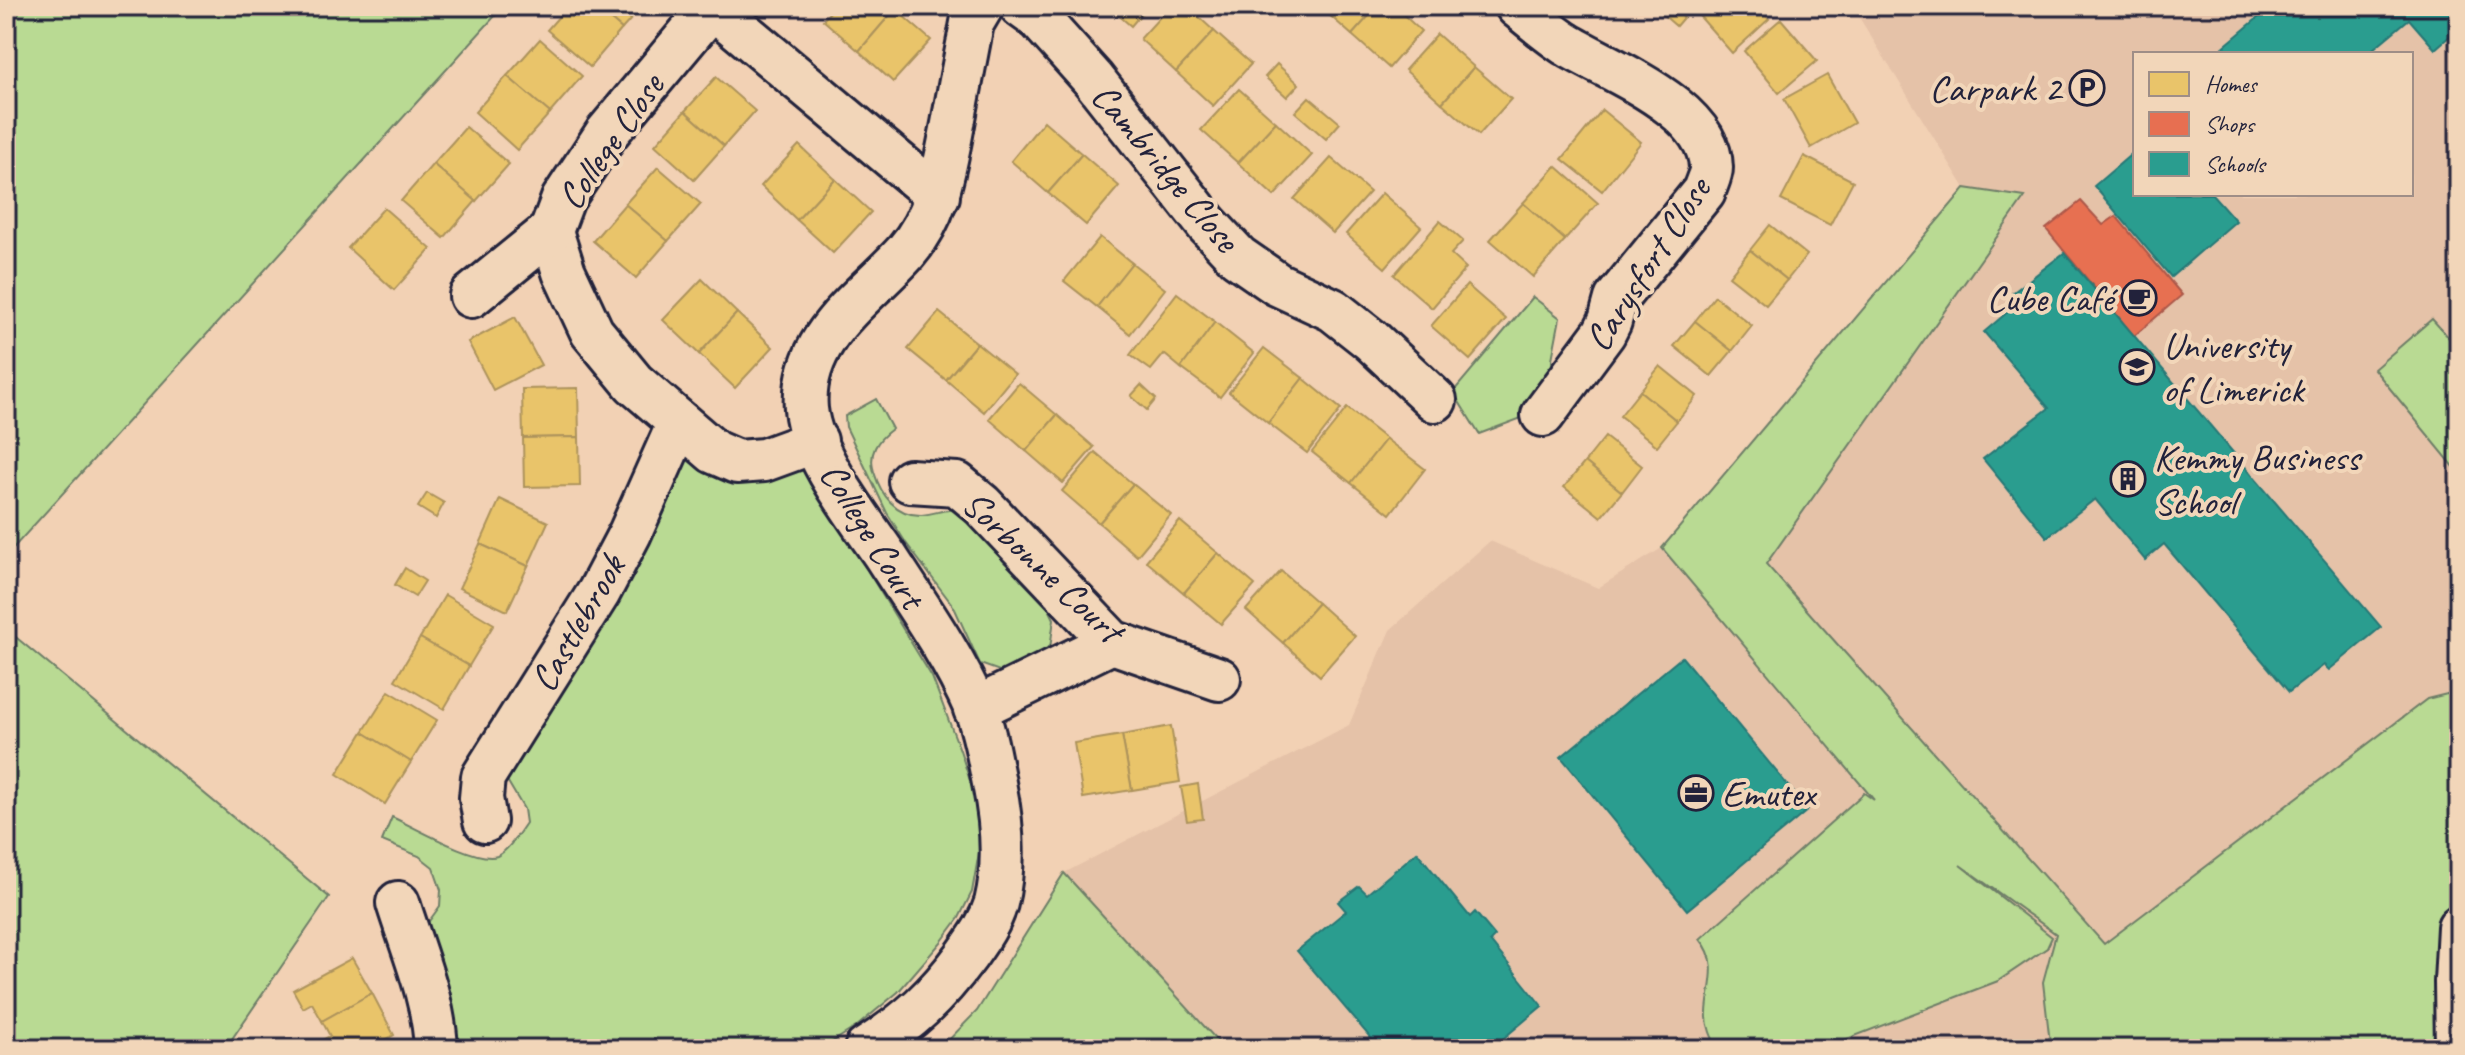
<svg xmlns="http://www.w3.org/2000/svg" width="2465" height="1055" viewBox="0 0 2465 1055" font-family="Caveat,sans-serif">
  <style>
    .built { fill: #e5c2a8; fill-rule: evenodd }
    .green { fill: #b9da93; stroke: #6e7e67; stroke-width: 2 }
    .homes { fill: #e9c46a; stroke: #ad935c; stroke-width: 2 }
    .shops { fill: #e76f51; stroke: #ac584a; stroke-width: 2 }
    .schools { fill: #2a9d8f; stroke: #287876; stroke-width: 2 }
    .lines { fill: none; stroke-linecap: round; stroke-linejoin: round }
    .minor-casing { stroke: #22223b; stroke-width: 48 }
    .minor { stroke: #f2d6b9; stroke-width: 42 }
    .labels { text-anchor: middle; stroke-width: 8; stroke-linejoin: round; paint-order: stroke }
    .poi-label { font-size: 38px; fill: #22223b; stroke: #f2d6b9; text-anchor: start }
    .street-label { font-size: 38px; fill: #22223b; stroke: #f2d6b9 }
  </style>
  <rect width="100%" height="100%" fill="#f2d1b4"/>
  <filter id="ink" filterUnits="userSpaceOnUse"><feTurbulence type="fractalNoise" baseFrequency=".0125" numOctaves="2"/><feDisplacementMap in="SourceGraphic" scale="16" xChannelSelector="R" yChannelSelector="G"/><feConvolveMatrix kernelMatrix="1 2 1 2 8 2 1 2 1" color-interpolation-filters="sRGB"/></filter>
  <g filter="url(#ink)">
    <!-- built -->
    <path class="built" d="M1852 6H2459V1049H940L977 1011 1064 873 1349 725 1390 630 1490 541 1598 588 1662 548 1965 188ZM2135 54H2411V194H2135Z"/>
    <!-- green -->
    <g class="green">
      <polygon points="6,6 504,6 6,556"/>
      <path d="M1965 188 2025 197 1766 564 2104 944 2427 699 2459 691V1049H2042L2050 1043 2043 982 2056 934 1960 865 2052 937 2047 948 1998 981 1821 1049H1718C1712 1038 1706 1026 1707 1013 1708 985 1721 964 1700 939L1864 793 1874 800 1662 548Z"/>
      <polygon points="1533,297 1560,318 1552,359 1552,375 1535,413 1479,434 1453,392"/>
      <polygon points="2432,319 2459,349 2459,473 2374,369"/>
      <path d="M876 399 892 429C877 440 868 453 874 472 881 495 896 516 922 515 941 513 946 506 966 513L1040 590 1054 619 1049 656 1005 673 980 664 954 607 906 543 887 513 846 427 845 416Z"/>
      <path d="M692 459 803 469 811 477 932 677 960 750 977 802 981 841 972 892 959 918 942 941 898 992 856 1027 821 1049H449L419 935 440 906 441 890 433 867 419 856 382 841 392 817C412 826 478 864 497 856 509 850 519 833 526 823L524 809 505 777 678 461Z"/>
      <polygon points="6,629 329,897 225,1049 6,1049"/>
      <polygon points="1064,873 1225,1049 940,1049 977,1011"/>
    </g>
    <!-- homes -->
    <g class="homes">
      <polygon points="568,6 595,6 622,29 590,67 547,30"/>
      <polygon points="595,6 643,6 622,29"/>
      <polygon points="835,6 892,6 895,9 859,51 823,20"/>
      <polygon points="1108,6 1148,6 1131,26"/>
      <polygon points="1170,6 1187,6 1214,31 1176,72 1140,39"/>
      <polygon points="1319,6 1378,6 1352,35"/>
      <polygon points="1378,6 1394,6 1421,31 1389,68 1352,35"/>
      <polygon points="1653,6 1693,6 1676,26"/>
      <polygon points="1701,6 1757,6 1769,19 1732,53 1695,11"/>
      <polygon points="895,9 931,40 893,82 859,51"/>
      <polygon points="1781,19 1817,61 1779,93 1744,51"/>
      <polygon points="1214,31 1251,64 1213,106 1176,72"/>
      <polygon points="1437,34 1474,67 1442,103 1405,70"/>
      <polygon points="540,39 582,76 550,113 507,76"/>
      <polygon points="1277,64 1299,84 1287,97 1265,77"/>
      <polygon points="1474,67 1511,99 1479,135 1442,103"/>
      <polygon points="1827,75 1854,123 1811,148 1784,99"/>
      <polygon points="507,76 550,113 517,150 475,112"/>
      <polygon points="716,77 755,111 724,146 685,111"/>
      <polygon points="1239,89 1276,122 1238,163 1201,130"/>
      <polygon points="1309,97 1340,123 1326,139 1295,112"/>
      <polygon points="1602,110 1641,142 1602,191 1562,159"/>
      <polygon points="685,111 724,146 694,180 655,145"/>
      <polygon points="1044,121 1082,154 1048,193 1011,161"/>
      <polygon points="1276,122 1312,155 1274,196 1238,163"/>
      <polygon points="466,127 509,164 476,201 433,164"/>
      <polygon points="799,145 835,179 797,220 761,186"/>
      <polygon points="1082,154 1119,186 1086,225 1048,193"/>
      <polygon points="1804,156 1853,181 1830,225 1781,200"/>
      <polygon points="1331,158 1370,192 1333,233 1294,199"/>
      <polygon points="433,164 476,201 444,238 401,201"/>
      <polygon points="1556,166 1598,203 1565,240 1523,203"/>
      <polygon points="658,167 701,204 668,241 625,204"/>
      <polygon points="835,179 871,212 833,253 797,220"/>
      <polygon points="1382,193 1421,227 1385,268 1346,234"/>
      <polygon points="1523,203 1565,240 1533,277 1490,240"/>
      <polygon points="625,204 668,241 636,278 593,241"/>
      <polygon points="384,208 431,249 394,290 348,248"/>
      <polygon points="1440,221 1463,241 1451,254 1466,268 1432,308 1394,275"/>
      <polygon points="1770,225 1807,255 1787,280 1750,250"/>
      <polygon points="1100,237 1132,263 1097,307 1064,281"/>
      <polygon points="1750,250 1787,280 1766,305 1729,276"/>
      <polygon points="1132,263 1165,289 1130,334 1097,307"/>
      <polygon points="702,279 737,313 699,354 663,320"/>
      <polygon points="1467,285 1506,319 1470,360 1431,326"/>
      <polygon points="1177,293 1215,322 1181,368 1164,354 1151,370 1130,355"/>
      <polygon points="1715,296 1752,326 1732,351 1695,321"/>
      <polygon points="939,312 977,343 946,380 908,349"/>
      <polygon points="737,313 773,347 735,388 699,354"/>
      <polygon points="515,317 541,365 493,390 468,342"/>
      <polygon points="1695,321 1732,351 1711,376 1674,346"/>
      <polygon points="1215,322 1254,353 1220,397 1181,368"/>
      <polygon points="977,343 1015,374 984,412 946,380"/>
      <polygon points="1264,348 1303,378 1268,423 1229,392"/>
      <polygon points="1660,366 1697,396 1677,421 1640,391"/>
      <polygon points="1303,378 1341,409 1307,453 1268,423"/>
      <polygon points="1019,383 1057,415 1026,451 989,419"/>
      <polygon points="1141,385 1156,399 1147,410 1131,396"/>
      <polygon points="578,388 579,437 523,438 522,389"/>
      <polygon points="1640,391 1677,421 1657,446 1620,416"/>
      <polygon points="1347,408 1386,439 1351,483 1312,452"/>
      <polygon points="1057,415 1094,447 1063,483 1026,451"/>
      <polygon points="579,437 580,486 524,487 523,438"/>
      <polygon points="1605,437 1642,466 1622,492 1585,462"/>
      <polygon points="1386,439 1425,469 1390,514 1351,483"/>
      <polygon points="1095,452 1133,484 1099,523 1062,491"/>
      <polygon points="1585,462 1622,492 1601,517 1564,487"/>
      <polygon points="1133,484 1171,515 1137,556 1099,523"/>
      <polygon points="427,493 444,503 436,518 418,507"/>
      <polygon points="500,499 548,522 528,566 480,544"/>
      <polygon points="1180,521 1218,553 1184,593 1146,561"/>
      <polygon points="480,544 528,566 507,611 459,588"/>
      <polygon points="1218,553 1255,585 1221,624 1184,593"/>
      <polygon points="405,568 425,581 415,597 395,585"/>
      <polygon points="1281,571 1318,603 1283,643 1246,610"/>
      <polygon points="445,595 494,624 469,666 420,638"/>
      <polygon points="1318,603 1355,636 1320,676 1283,643"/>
      <polygon points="420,638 469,666 444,709 395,680"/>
      <polygon points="389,691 437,720 411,762 363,732"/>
      <polygon points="1171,726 1180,782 1132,790 1122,735"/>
      <polygon points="363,732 411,762 385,804 337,774"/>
      <polygon points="1122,735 1132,790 1083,798 1074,743"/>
      <polygon points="1198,784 1203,819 1187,821 1181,787"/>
      <polygon points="352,958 372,993 322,1021 312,1003 303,1008 293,990"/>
      <polygon points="372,993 394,1035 369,1049 323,1049 319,1042 330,1036 322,1021"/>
    </g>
    <!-- shops -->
    <polygon class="shops" points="2081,201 2103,225 2116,216 2182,295 2134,336 2046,229"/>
    <!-- schools -->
    <g class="schools">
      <polygon points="2272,6 2459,6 2459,28 2435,49 2409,19 2367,54 2215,54"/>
      <polygon points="2135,151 2135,194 2212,194 2236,221 2171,277 2094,186"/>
      <polygon points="2064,253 2381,627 2329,670 2324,665 2289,692 2164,544 2145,560 2095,499 2047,537 1983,459 2049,408 1984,332 2017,304 2010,295"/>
      <polygon points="1682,657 1808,810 1687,910 1561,757"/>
      <polygon points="1417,852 1470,917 1475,912 1495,936 1490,941 1542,1006 1492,1048 1493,1049 1380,1049 1297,951 1346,911 1338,902 1359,886 1367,894"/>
    </g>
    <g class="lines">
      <defs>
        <g id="minor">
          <polyline points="711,6 938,196"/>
          <polyline points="1021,6 1039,19 1093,79 1207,224 1238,257 1277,284 1333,310 1371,340 1435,400"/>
          <path d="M1517 6C1533 19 1549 33 1566 44 1610 71 1710 107 1711 168 1711 175 1706 184 1704 191L1616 299 1610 321 1604 333 1543 415"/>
          <polyline points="712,7 606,134 563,199 551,231 564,272 592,332 634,383 714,452 737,462 764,460 816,441"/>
          <polyline points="471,296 551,231"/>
          <polyline points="910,481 957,484 982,505 1112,642 1219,679"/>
          <polyline points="975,709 1112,642"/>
          <polyline points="485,821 481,798 483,777 599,592 630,533 679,423"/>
          <path d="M398 903C413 951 434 999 436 1049"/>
          <path d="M866 1049C910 1021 936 997 967 955 979 938 990 923 996 903 1006 863 1002 822 994 783 989 758 985 731 975 707 952 654 917 605 886 557 859 517 811 457 806 409 800 337 864 299 906 252 938 215 944 170 953 124 959 90 966 56 972 23L982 6"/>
          <polyline points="2457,1049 2456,982 2459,927"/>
        </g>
      </defs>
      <!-- minor casing -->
      <use href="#minor" class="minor-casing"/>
      <!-- minor -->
      <use href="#minor" class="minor"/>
    </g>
  </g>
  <!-- icons -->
  <defs>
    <symbol id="parking-ring" viewBox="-11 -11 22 22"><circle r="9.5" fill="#f2d6b9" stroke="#22223b" stroke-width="1.5"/><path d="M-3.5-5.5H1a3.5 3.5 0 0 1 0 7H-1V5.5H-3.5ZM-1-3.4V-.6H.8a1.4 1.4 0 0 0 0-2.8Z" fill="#22223b"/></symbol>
    <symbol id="cafe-ring" viewBox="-11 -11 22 22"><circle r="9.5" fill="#f2d6b9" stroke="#22223b" stroke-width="1.5"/><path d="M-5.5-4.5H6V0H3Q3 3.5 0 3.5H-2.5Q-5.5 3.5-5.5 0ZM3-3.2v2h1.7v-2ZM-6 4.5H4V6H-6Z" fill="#22223b"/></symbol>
    <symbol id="university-ring" viewBox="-11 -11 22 22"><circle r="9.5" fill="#f2d6b9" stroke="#22223b" stroke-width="1.5"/><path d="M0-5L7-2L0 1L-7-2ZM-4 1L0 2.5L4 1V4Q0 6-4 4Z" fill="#22223b"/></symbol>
    <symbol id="building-ring" viewBox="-11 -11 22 22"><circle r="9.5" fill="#f2d6b9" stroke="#22223b" stroke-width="1.5"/><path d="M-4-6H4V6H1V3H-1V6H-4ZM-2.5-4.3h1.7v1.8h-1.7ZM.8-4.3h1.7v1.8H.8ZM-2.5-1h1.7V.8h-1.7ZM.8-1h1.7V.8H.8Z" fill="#22223b"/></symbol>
    <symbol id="office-ring" viewBox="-11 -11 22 22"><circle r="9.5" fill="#f2d6b9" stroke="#22223b" stroke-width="1.5"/><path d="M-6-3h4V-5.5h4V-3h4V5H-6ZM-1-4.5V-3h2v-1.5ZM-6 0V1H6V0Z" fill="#22223b"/></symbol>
  </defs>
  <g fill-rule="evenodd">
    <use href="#parking-ring" x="2067" y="68" width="40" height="40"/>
    <use href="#cafe-ring" x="2119" y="278" width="40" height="40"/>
    <use href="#university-ring" x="2117" y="347" width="40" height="40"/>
    <use href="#building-ring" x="2108" y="459" width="40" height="40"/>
    <use href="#office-ring" x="1676" y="773" width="40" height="40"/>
  </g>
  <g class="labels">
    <!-- poi labels -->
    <g class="poi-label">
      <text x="2061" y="101" text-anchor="end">Carpark 2</text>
      <text x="2113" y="311" text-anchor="end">Cube Café</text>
      <text x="2163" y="358">University<tspan x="2163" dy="44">of Limerick</tspan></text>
      <text x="2154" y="470">Kemmy Business<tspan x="2154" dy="44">School</tspan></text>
      <text x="1722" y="806">Emutex</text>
    </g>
    <!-- street labels -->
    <g class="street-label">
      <text transform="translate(610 141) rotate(-55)" y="13">College Close</text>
      <text transform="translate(1166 167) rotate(50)" y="13">Cambridge Close</text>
      <text transform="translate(1647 264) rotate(-57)" y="13">Carysfort Close</text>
      <text transform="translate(873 535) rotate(58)" y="13">College Court</text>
      <text transform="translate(1043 566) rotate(43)" y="13">Sorbonne Court</text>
      <text transform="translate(577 623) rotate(-60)" y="13">Castlebrook</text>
    </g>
  </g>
  <!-- margin -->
  <rect width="2465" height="1055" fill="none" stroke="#f2d6b9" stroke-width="32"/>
  <rect x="16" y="16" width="2433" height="1023" fill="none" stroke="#22223b" stroke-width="3" filter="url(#ink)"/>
  <!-- legend -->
  <rect x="2133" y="52" width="280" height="144" fill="#f2d6b9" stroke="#9f8e87" stroke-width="2"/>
  <rect x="2149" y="72" width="40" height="24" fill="#e9c46a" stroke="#9f8e87" stroke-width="2"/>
  <text x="2205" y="92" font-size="24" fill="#22223b">Homes</text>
  <rect x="2149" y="112" width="40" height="24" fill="#e76f51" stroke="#9f8e87" stroke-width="2"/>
  <text x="2205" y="132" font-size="24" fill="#22223b">Shops</text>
  <rect x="2149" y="152" width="40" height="24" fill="#2a9d8f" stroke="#9f8e87" stroke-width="2"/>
  <text x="2205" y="172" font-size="24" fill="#22223b">Schools</text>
</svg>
